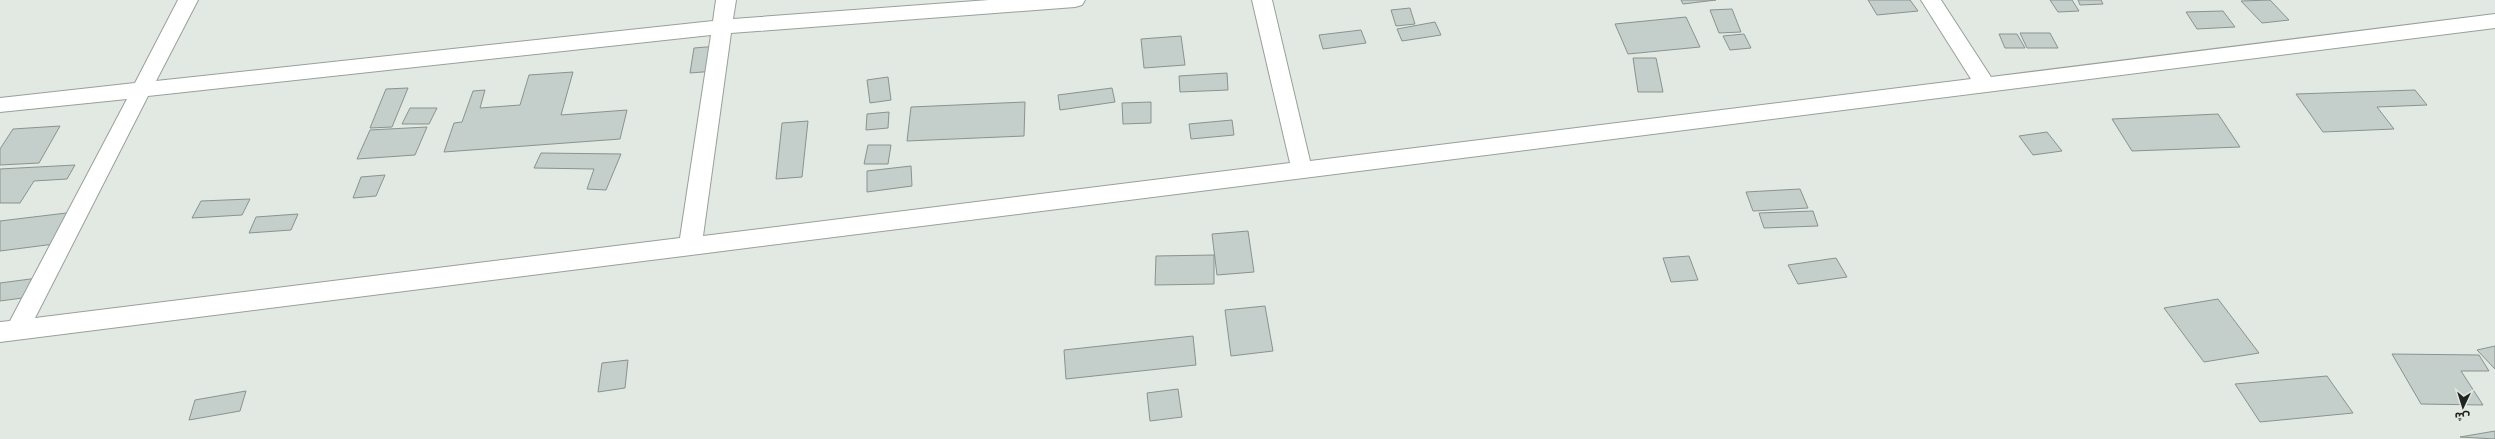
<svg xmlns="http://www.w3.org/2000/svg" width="2495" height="439" viewBox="0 0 2495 439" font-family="'Varela Round','Noto Sans Arabic',sans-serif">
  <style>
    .building { fill: #c4cfcb; stroke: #89938f }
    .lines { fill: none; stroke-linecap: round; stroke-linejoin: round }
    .street-casing { stroke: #98a099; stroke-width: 2 }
    .street { fill: #fff; fill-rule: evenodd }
  </style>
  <rect width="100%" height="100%" fill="#e1e9e2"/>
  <!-- building -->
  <g class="building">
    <polygon points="1681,0 1716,0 1683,4"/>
    <polygon points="1868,0 1910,0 1918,11 1877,15"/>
    <polygon points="2050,0 2072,0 2079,11 2058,12"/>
    <polygon points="2078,0 2101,0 2103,4 2080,5"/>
    <polygon points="2270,0 2289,20 2262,23 2241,1"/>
    <polygon points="1410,8 1415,24 1396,26 1391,10"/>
    <polygon points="1732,9 1741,32 1719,33 1710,10"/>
    <polygon points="2223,11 2235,27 2197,29 2186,12"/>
    <polygon points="1686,17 1700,47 1628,54 1615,24"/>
    <polygon points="1435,22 1441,35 1402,41 1397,29"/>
    <polygon points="1361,30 1366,43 1323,49 1319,35"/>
    <polygon points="2020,33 2050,33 2058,48 2027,48"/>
    <polygon points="1744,34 1751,48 1730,50 1723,36"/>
    <polygon points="1999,34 2017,34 2025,48 2005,48"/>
    <polygon points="1181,36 1185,65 1144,68 1141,39"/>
    <polygon points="719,46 715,71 690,73 694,48"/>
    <polygon points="1633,58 1656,58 1663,92 1638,92"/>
    <polygon points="573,72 561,115 627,110 620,139 444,152 454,123 462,122 473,91 485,90 480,108 520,105 529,75"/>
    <polygon points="1227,73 1228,90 1180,92 1179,76"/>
    <polygon points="888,77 891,100 870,103 867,80"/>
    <polygon points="408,88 392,127 370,128 386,89"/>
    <polygon points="1112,88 1115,102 1060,110 1058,95"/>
    <polygon points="2415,90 2427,105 2377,107 2394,129 2323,132 2296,94"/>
    <polygon points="1025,102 1024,136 907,141 911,107"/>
    <polygon points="1151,102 1151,123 1123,124 1122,103"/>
    <polygon points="410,108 437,108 429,124 402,124"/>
    <polygon points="889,112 888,128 866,130 867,114"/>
    <polygon points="2218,114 2240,147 2132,151 2112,119"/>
    <polygon points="1232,120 1234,135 1191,139 1189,124"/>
    <polygon points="808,121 802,177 776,179 782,123"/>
    <polygon points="60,126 39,163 0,165 0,149 13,129"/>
    <polygon points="427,127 415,155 357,159 370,130"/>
    <polygon points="2047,132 2062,151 2033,155 2019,136"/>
    <polygon points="868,145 891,145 888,164 864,164"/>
    <polygon points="541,153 621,154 606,190 587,189 594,169 534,168"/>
    <polygon points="75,165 67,179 34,181 20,203 0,203 0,169"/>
    <polygon points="911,166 912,186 867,192 867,171"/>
    <polygon points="385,175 376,196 353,198 361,177"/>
    <polygon points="1800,189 1808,208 1753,211 1746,192"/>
    <polygon points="250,199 242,215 192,218 201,201"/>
    <polygon points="83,211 70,242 0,251 0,221"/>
    <polygon points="1813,211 1818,226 1764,228 1759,213"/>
    <polygon points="298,214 291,230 249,233 256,217"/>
    <polygon points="1248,231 1254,272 1217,275 1212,234"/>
    <polygon points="1214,255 1214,284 1155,285 1156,256"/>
    <polygon points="1689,256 1698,280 1671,282 1663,258"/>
    <polygon points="1836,258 1847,277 1798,284 1788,265"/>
    <polygon points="53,276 45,295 0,301 0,283"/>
    <polygon points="2218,299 2259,353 2204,362 2164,308"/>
    <polygon points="1265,306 1273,351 1231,356 1225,310"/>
    <polygon points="1193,336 1196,365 1066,379 1064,350"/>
    <polygon points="2495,346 2495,369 2477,350"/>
    <polygon points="2392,354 2479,355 2489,371 2461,371 2483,405 2421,404"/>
    <polygon points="628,360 625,388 598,392 602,363"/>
    <polygon points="2327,376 2353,413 2260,422 2235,384"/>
    <polygon points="1178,389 1182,417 1150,421 1147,393"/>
    <polygon points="246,391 240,411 189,420 195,400"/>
    <polygon points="2495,431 2495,439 2460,437"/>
  </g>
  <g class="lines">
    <defs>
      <path id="street" d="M178 0H198L156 81 713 21 716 0H736L733 19 989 0H1085L1082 5 1075 7 731 33 703 236 1290 163 1252 0H1272L1310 161 1971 79 1921 0H1941L1991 77 2495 14V28L0 342V322L10 321 127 99 0 112V98L135 83ZM711 35 680 238 35 318 148 96Z"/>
    </defs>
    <!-- street casing -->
    <use href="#street" class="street-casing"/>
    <!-- street -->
    <use href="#street" class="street"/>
  </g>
  <!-- north arrow -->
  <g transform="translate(2463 407) rotate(184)" stroke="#e1e9e2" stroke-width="3" paint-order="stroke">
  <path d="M0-3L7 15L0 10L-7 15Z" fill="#202320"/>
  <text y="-6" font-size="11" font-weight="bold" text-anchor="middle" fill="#202320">ش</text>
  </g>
</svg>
